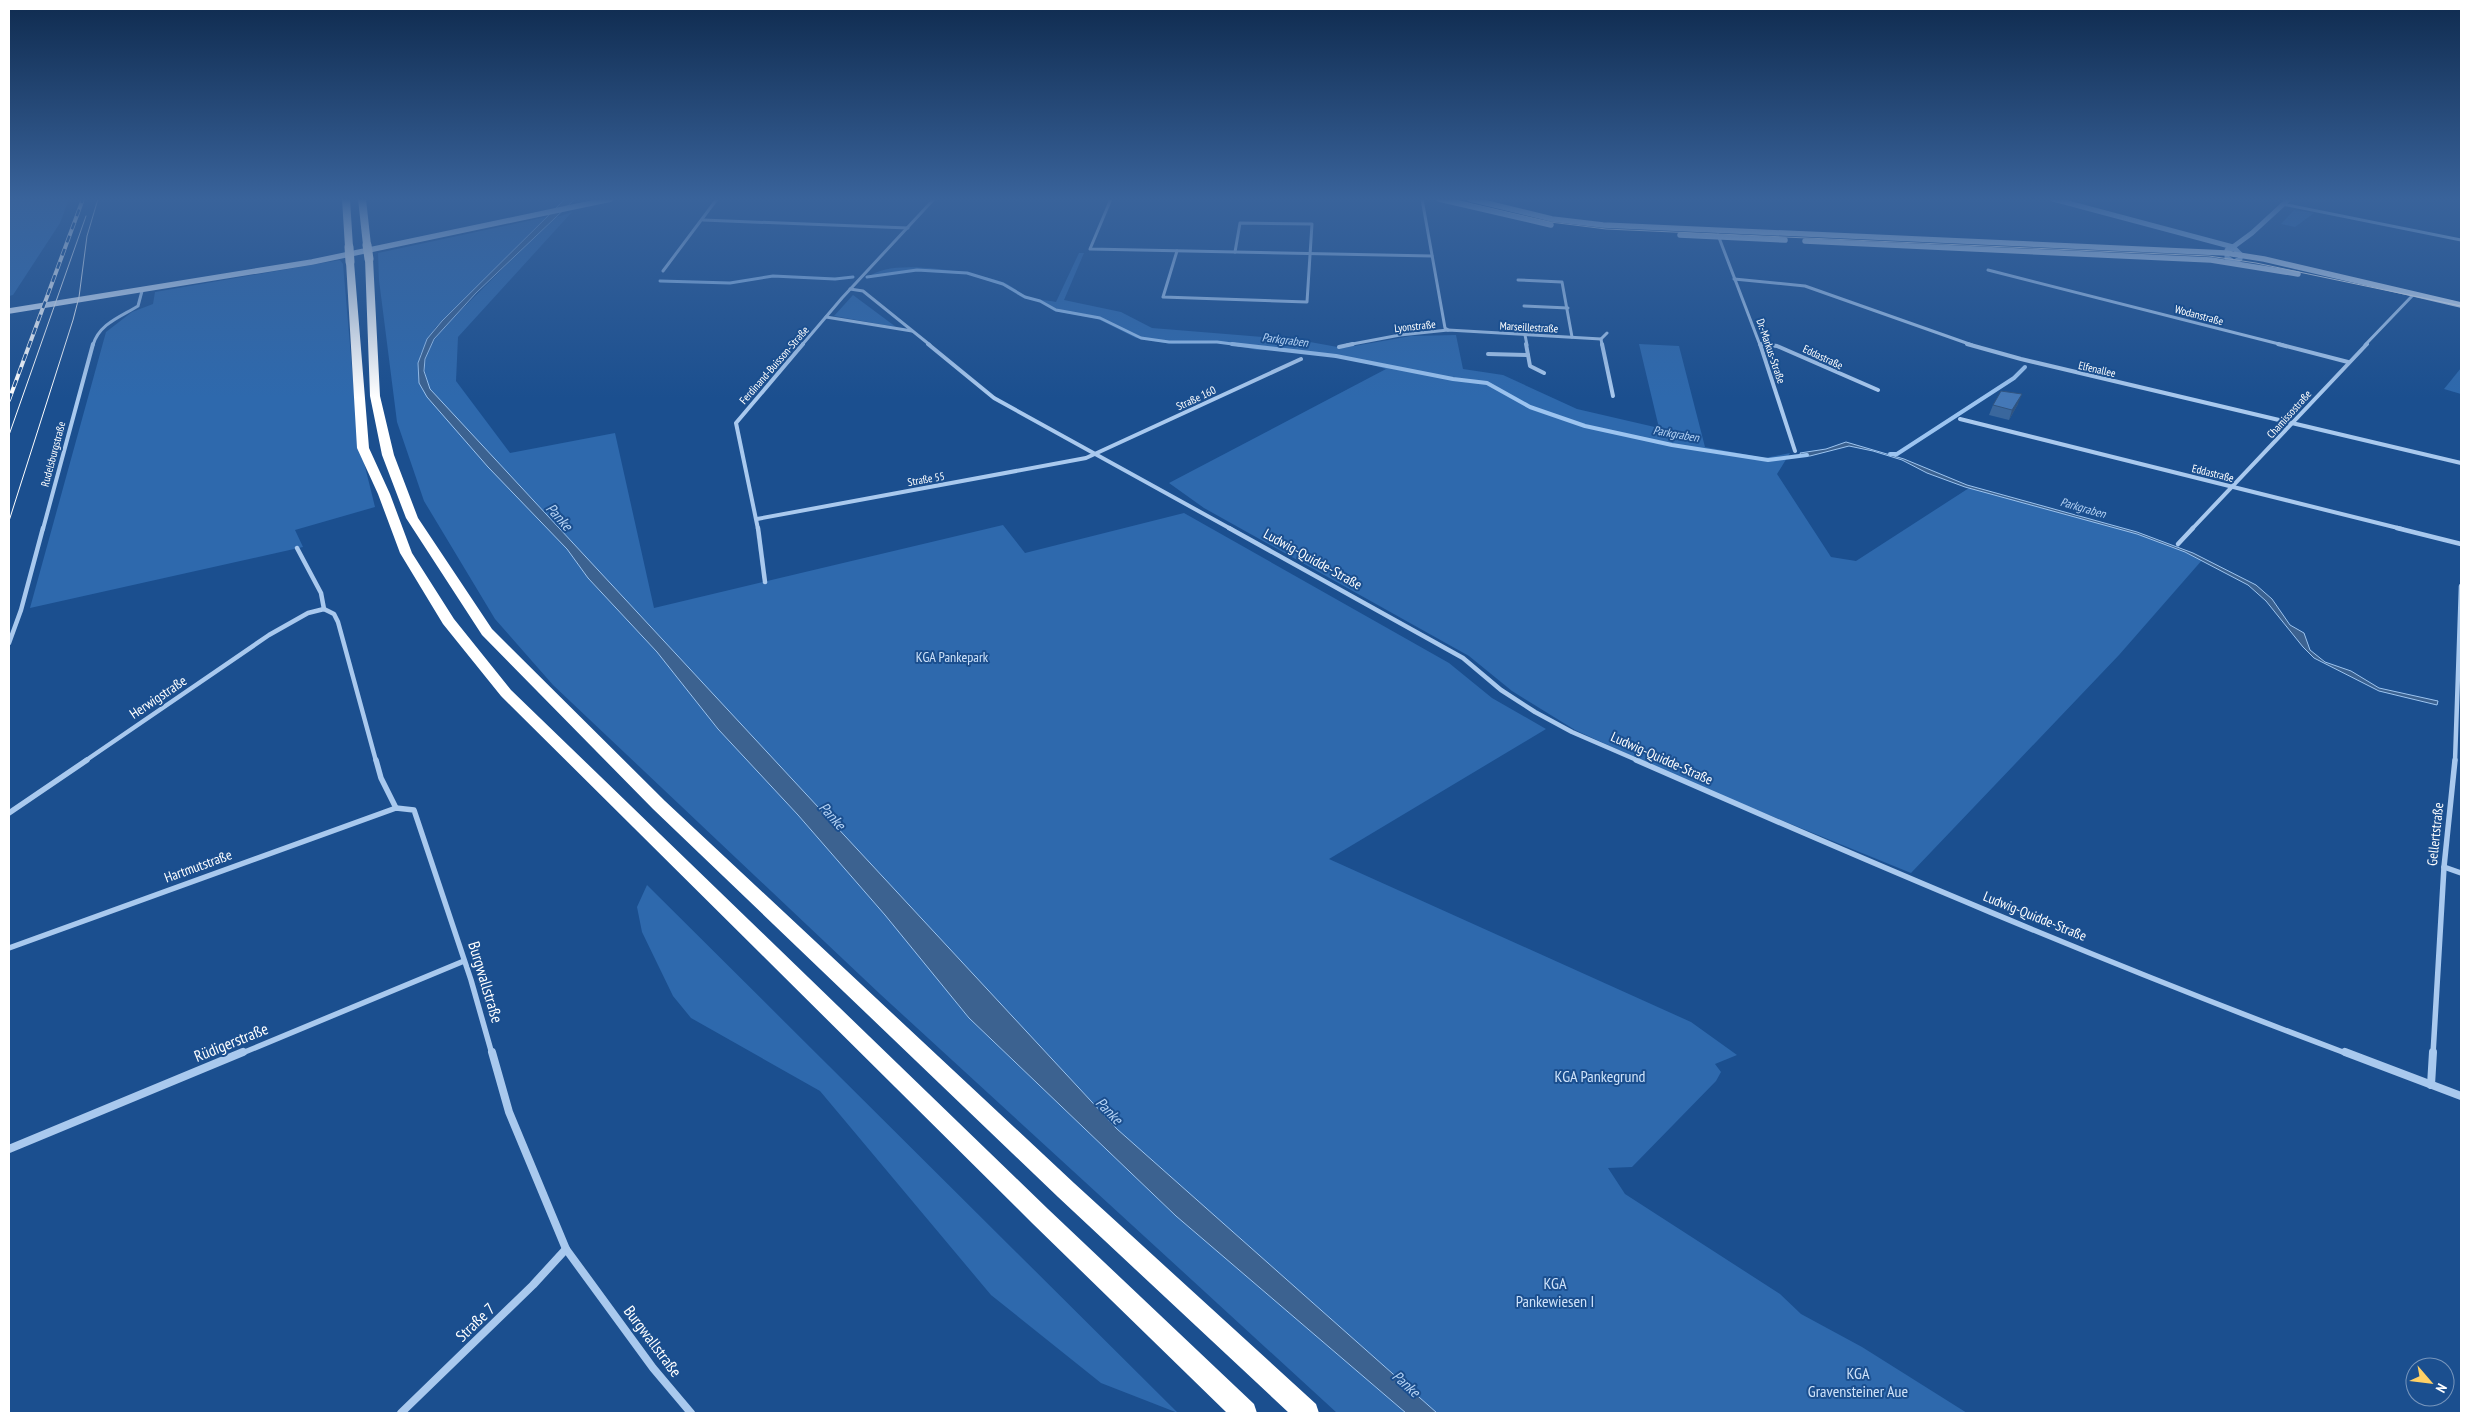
<svg xmlns="http://www.w3.org/2000/svg" width="2470" height="1422" viewBox="0 0 2470 1422" font-family="'PT Sans Narrow',sans-serif">
  <style>
    .green { fill: #2e69ad }
    .water { fill: #3c6290; stroke: #9cc4f0 }
    .lines { fill: none; stroke-linecap: round; stroke-linejoin: round }
    .stream-far1 { stroke: #9cc4f0; stroke-width: 3 }
    .stream { stroke: #9cc4f0; stroke-width: 4 }
    .minor-far4 { stroke: #a9c9ee; stroke-width: 3 }
    .minor-far3 { stroke: #a9c9ee; stroke-width: 4 }
    .minor-far2 { stroke: #a9c9ee; stroke-width: 4.5 }
    .minor-far1 { stroke: #a9c9ee; stroke-width: 5.5 }
    .minor { stroke: #a9c9ee; stroke-width: 8 }
    .tertiary { stroke: #a9c9ee; stroke-width: 5 }
    .secondary { stroke: #d6e6fa; stroke-width: 5.5 }
    .motorway { fill: #fff; fill-rule: evenodd }
    .tram { stroke: #fff; stroke-width: 1 }
    .rail-casing { stroke: #fff; stroke-width: 4 }
    .rail { stroke: #1b4f8f; stroke-width: 2.5; stroke-dasharray: 7; stroke-linecap: butt }
    .motorway-bridge { stroke: #fff; stroke-width: 9 }
    .wall { fill: #3a679d }
    .shaded-wall { fill: #305480 }
    .building { fill: #4478b7; stroke: #305480 }
    .labels { text-anchor: middle; stroke-width: 4; stroke-linejoin: round; paint-order: stroke }
    .far-street-label { font-size: 11px; fill: #fff; stroke: #1b4f8f }
    .far-water-label { font-size: 12px; font-style: italic; fill: #b5d3f5; stroke: #1b4f8f }
    .street-label { font-size: 14px; fill: #fff; stroke: #1b4f8f }
    .park-label { font-size: 14px; fill: #cfe3fa; stroke: #1b4f8f }
    .water-label { font-size: 15px; font-style: italic; fill: #b5d3f5; stroke: #1b4f8f }
    .near-street-label { font-size: 16px; fill: #fff; stroke: #1b4f8f }
    .near-park-label { font-size: 16px; fill: #cfe3fa; stroke: #1b4f8f }
  </style>
  <rect width="100%" height="100%" fill="#1b4f8f"/>
  <!-- green -->
  <g class="green">
    <polygon points="9,199 69,199 60,223 13,295 9,296"/>
    <polygon points="2294,210 2314,213 2295,227 2281,224"/>
    <path d="M572 212 458 337 456 381 510 453 615 433 654 608 1003 525 1025 553 1184 513 1449 663 1492 698 1546 729 1329 859 1691 1022 1737 1055 1715 1064 1721 1072 1716 1081 1632 1167 1608 1168 1625 1194 1780 1294 1801 1314 1862 1347 1967 1413H1437L1117 1129 430 389C419 365 427 348 442 329L554 218Z"/>
    <polygon points="546,217 435,328 420,355 427,397 567,549 588,578 657,652 718,729 798,815 885,915 969,1018 1176,1216 1406,1413 1337,1413 880,994 553,685 495,619 424,501 397,422 379,280 378,253"/>
    <path d="M1079 253H1084L1064 300 1121 312 1152 328 1299 340 1343 348 1411 336 1456 335 1463 369 1503 375 1577 409 1659 428 1639 344 1679 346 1705 447 1765 458 1790 453 1777 474 1831 557 1856 561 1969 488 2137 534 2203 559 2119 655 1911 873 1693 784 1575 730 1512 691 1469 656 1204 508 1169 483 1386 369 1358 361 1288 350H1257L1223 343 1172 344 1136 338 1098 319 1054 311 1039 301 1023 298 1002 285 967 274 916 271 895 272 868 278C888 256 976 273 1003 282 1011 285 1018 292 1026 296 1034 300 1047 300 1056 302Z"/>
    <polygon points="340,260 343,264 358,438 375,507 295,530 303,547 30,608 106,332 132,312 153,304 155,292"/>
    <polygon points="853,295 896,327 834,316"/>
    <polygon points="2461,368 2461,394 2444,389"/>
    <polygon points="647,885 1178,1413 1101,1383 991,1295 820,1091 691,1018 673,996 642,932 637,907"/>
  </g>
  <!-- water -->
  <g class="water">
    <polygon points="565,199 575,199 476,293 434,339 425,359 424,371 430,389 1117,1129 1437,1413 1406,1413 1176,1216 969,1018 885,915 798,815 718,729 657,652 588,578 567,549 488,467 427,397 419,383 418,363 427,339 442,321"/>
    <polygon points="1846,442 1904,459 1967,485 2137,532 2193,553 2256,585 2272,599 2290,625 2304,633 2310,650 2325,662 2351,671 2379,688 2438,701 2437,705 2379,691 2314,658 2303,647 2266,601 2248,585 2185,552 2137,534 1965,487 1927,473 1902,460 1873,451 1849,446 1810,456 1801,456 1800,453 1826,449"/>
  </g>
  <g class="lines">
    <!-- stream-far1 -->
    <g class="stream-far1">
      <polyline points="867,277 917,270 967,273 1003,284 1025,297 1040,301 1056,310 1100,318 1141,338 1169,342 1217,342 1240,345"/>
      <polyline points="660,281 730,283 773,276 835,279 853,277"/>
    </g>
    <!-- stream -->
    <g class="stream">
      <polyline points="1232,344 1336,356 1453,379 1487,383 1530,407 1585,426 1672,445 1768,460 1807,455"/>
      <polyline points="1890,454 1897,454 2014,378 2025,367"/>
    </g>
    <!-- minor-far4 -->
    <g class="minor-far4">
      <polyline points="1111,199 1090,249 1432,256"/>
      <polyline points="1422,199 1445,328 1448,330"/>
      <polyline points="2282,204 2461,240"/>
      <polyline points="703,220 908,228"/>
      <polyline points="1718,235 1760,345"/>
      <polyline points="1177,251 1163,297 1307,302 1312,224 1240,223 1235,252"/>
      <polyline points="1988,270 2283,345"/>
      <polyline points="663,271 717,199"/>
      <polyline points="1734,279 1805,286 1972,345"/>
      <polyline points="1518,280 1562,282 1572,337"/>
      <polyline points="850,289 863,291 930,345"/>
      <polyline points="1524,306 1568,308"/>
      <polyline points="826,317 912,331"/>
      <polyline points="1525,335 1527,345"/>
      <polyline points="1601,339 1602,345"/>
      <polyline points="1760,344 1772,345"/>
      <path d="M93 345C99 324 120 317 138 306L142 291"/>
      <polyline points="802,345 842,298 934,199"/>
      <polyline points="1347,345 1400,335 1448,330 1601,339 1607,333"/>
      <polyline points="2365,345 2413,295"/>
    </g>
    <!-- minor-far3 -->
    <g class="minor-far3">
      <polyline points="928,344 994,398 1231,529"/>
      <polyline points="1526,344 1530,366 1544,373"/>
      <polyline points="1602,344 1613,396"/>
      <polyline points="1760,344 1795,451"/>
      <polyline points="1762,344 1777,346 1878,390"/>
      <polyline points="1967,344 2021,359 2461,463"/>
      <polyline points="2278,344 2348,362"/>
      <polyline points="1339,347 1353,344"/>
      <polyline points="1488,354 1528,355"/>
      <polyline points="1960,419 2402,529"/>
      <polyline points="757,519 1086,458 1301,359"/>
      <polyline points="43,529 93,344"/>
      <polyline points="758,529 736,423 803,344"/>
      <polyline points="2192,529 2367,344"/>
    </g>
    <!-- minor-far2 -->
    <g class="minor-far2">
      <polyline points="758,528 765,582"/>
      <polyline points="1229,528 1463,658 1501,690 1535,712 1572,732 1639,761"/>
      <polyline points="2397,528 2461,544"/>
      <polyline points="2178,544 2193,528"/>
      <polyline points="297,548 321,593 324,609"/>
      <polyline points="324,609 334,614 338,622 376,761"/>
      <polyline points="9,643 21,610 43,528"/>
      <polyline points="85,761 269,635 308,613 324,609"/>
      <polyline points="2455,761 2461,586"/>
    </g>
    <!-- minor-far1 -->
    <g class="minor-far1">
      <polyline points="376,760 381,778 396,808"/>
      <path d="M1636 760C1871 863 2107 964 2348 1054"/>
      <polyline points="9,813 87,760"/>
      <polyline points="2444,867 2461,873"/>
      <polyline points="9,948 396,808 414,810 471,980 492,1054"/>
      <polyline points="240,1054 464,961"/>
      <polyline points="2433,1054 2444,867 2455,760"/>
    </g>
    <!-- minor -->
    <g class="minor">
      <polyline points="492,1052 509,1112 566,1249 653,1368 691,1413"/>
      <polyline points="2345,1052 2461,1096"/>
      <polyline points="2431,1085 2433,1052"/>
      <polyline points="9,1149 243,1052"/>
      <polyline points="401,1413 533,1285 566,1249"/>
    </g>
    <!-- tertiary -->
    <g class="tertiary">
      <polyline points="2053,199 2233,247"/>
      <polygon points="2233,247 2241,255 2240,259 2234,262 2227,258 2227,250"/>
      <polyline points="2233,247 2252,233 2289,199"/>
    </g>
    <!-- secondary -->
    <g class="secondary">
      <polyline points="1439,199 1551,225"/>
      <polyline points="1470,199 1552,219 1603,225 2226,253 2264,259 2461,305"/>
      <polyline points="1680,235 1785,240"/>
      <polyline points="1805,241 2211,260 2298,274"/>
      <polyline points="9,311 312,262 611,199"/>
    </g>
    <!-- motorway -->
    <g class="motorway">
      <polygon points="342,199 350,199 353,247 349,250 345,247"/>
      <polygon points="358,199 366,199 371,245 367,248 363,245"/>
      <polygon points="369,256 373,259 380,396 394,455 418,518 492,629 665,801 1074,1183 1316,1404 1319,1413 1289,1413 1058,1197 653,809 482,635 406,518 382,455 370,396 365,259"/>
      <polygon points="350,259 354,262 369,448 390,494 412,553 454,619 511,690 1048,1209 1254,1404 1257,1413 1227,1413 1032,1223 501,696 443,624 400,553 378,494 357,448 346,262"/>
    </g>
    <!-- tram -->
    <g class="tram">
      <polyline points="1451,199 1550,222 1606,229 2209,256 2256,263 2461,306"/>
      <polyline points="9,435 86,216"/>
      <polyline points="9,521 73,320 79,297 87,236 98,199"/>
    </g>
    <defs>
      <polyline id="rail" points="9,400 83,199"/>
    </defs>
    <!-- rail casing -->
    <use href="#rail" class="rail-casing"/>
    <!-- rail -->
    <use href="#rail" class="rail"/>
    <!-- motorway-bridge -->
    <g class="motorway-bridge">
      <polyline points="367,245 369,259"/>
      <polyline points="349,247 350,262"/>
    </g>
  </g>
  <!-- wall -->
  <polygon class="wall" points="2018,404 2009,420 1989,415 1993,405"/>
  <!-- shaded-wall -->
  <polygon class="shaded-wall" points="2022,394 2018,404 2009,420 2012,410"/>
  <!-- building -->
  <polygon class="building" points="2001,391 2022,394 2012,410 1993,405"/>
  <!-- sky -->
  <linearGradient id="sky" x2="0" y2="1"><stop stop-color="#0f2b4f"/><stop offset="0.5" stop-color="#39639b"/><stop offset="1" stop-color="#39639b" stop-opacity="0"/></linearGradient>
  <rect width="2470" height="398" fill="url(#sky)"/>
  <g class="labels">
    <!-- far-street labels -->
    <g class="far-street-label">
      <text transform="translate(2199 315) rotate(15)" y="4">Wodanstraße</text>
      <text transform="translate(1415 326) rotate(-6)" y="4">Lyonstraße</text>
      <text transform="translate(1529 327) rotate(3)" y="4">Marseillestraße</text>
      <text transform="translate(1771 351) rotate(71)" y="4">Dr.-Markus-Straße</text>
      <text transform="translate(1823 357) rotate(25)" y="4">Eddastraße</text>
      <text transform="translate(774 365) rotate(-49)" y="4">Ferdinand-Buisson-Straße</text>
      <text transform="translate(2097 369) rotate(13)" y="4">Elfenallee</text>
      <text transform="translate(1196 398) rotate(-25)" y="4">Straße 160</text>
      <text transform="translate(2289 414) rotate(-48)" y="4">Chamissostraße</text>
      <text transform="translate(53 454) rotate(-75)" y="4">Rudelsburgstraße</text>
      <text transform="translate(2213 473) rotate(14)" y="4">Eddastraße</text>
      <text transform="translate(926 479) rotate(-10)" y="4">Straße 55</text>
    </g>
    <!-- far-water labels -->
    <g class="far-water-label">
      <text transform="translate(1285 340) rotate(7)" y="4">Parkgraben</text>
      <text transform="translate(1676 434) rotate(10)" y="4">Parkgraben</text>
      <text transform="translate(2083 508) rotate(16)" y="4">Parkgraben</text>
    </g>
    <!-- street labels -->
    <g class="street-label">
      <text transform="translate(1313 559) rotate(29)" y="5">Ludwig-Quidde-Straße</text>
      <text transform="translate(158 697) rotate(-34)" y="5">Herwigstraße</text>
      <text transform="translate(1662 758) rotate(24)" y="5">Ludwig-Quidde-Straße</text>
      <text transform="translate(2435 834) rotate(-84)" y="5">Gellertstraße</text>
      <text transform="translate(198 866) rotate(-20)" y="5">Hartmutstraße</text>
      <text transform="translate(2035 916) rotate(22)" y="5">Ludwig-Quidde-Straße</text>
    </g>
    <!-- park labels -->
    <g class="park-label">
      <text x="952" y="662">KGA Pankepark</text>
    </g>
    <!-- water labels -->
    <g class="water-label">
      <text transform="translate(559 517) rotate(48)" y="5">Panke</text>
      <text transform="translate(832 816) rotate(48)" y="5">Panke</text>
      <text transform="translate(1109 1111) rotate(46)" y="5">Panke</text>
      <text transform="translate(1406 1384) rotate(42)" y="5">Panke</text>
    </g>
    <!-- near-street labels -->
    <g class="near-street-label">
      <text transform="translate(486 982) rotate(73)" y="6">Burgwallstraße</text>
      <text transform="translate(231 1042) rotate(-22)" y="6">Rüdigerstraße</text>
      <text transform="translate(475 1322) rotate(-44)" y="6">Straße 7</text>
      <text transform="translate(653 1341) rotate(53)" y="6">Burgwallstraße</text>
    </g>
    <!-- near-park labels -->
    <g class="near-park-label">
      <text x="1600" y="1082">KGA Pankegrund</text>
      <text x="1555" y="1289">KGA<tspan x="1555" dy="18">Pankewiesen I</tspan></text>
      <text x="1858" y="1379">KGA<tspan x="1858" dy="18">Gravensteiner Aue</tspan></text>
    </g>
  </g>
  <!-- border -->
  <rect width="2470" height="1422" fill="none" stroke="#ffffff" stroke-width="20"/>
  <!-- north arrow -->
  <g transform="translate(2430 1382) rotate(118)"><circle r="24" fill="#1b4f8f" stroke="#7695bc"/>
  <path d="M0-4L9 19L0 12L-9 19Z" fill="#ffd166"/>
  <text y="-8" font-size="14" font-weight="bold" text-anchor="middle" fill="#ffffff">N</text>
  </g>
</svg>
